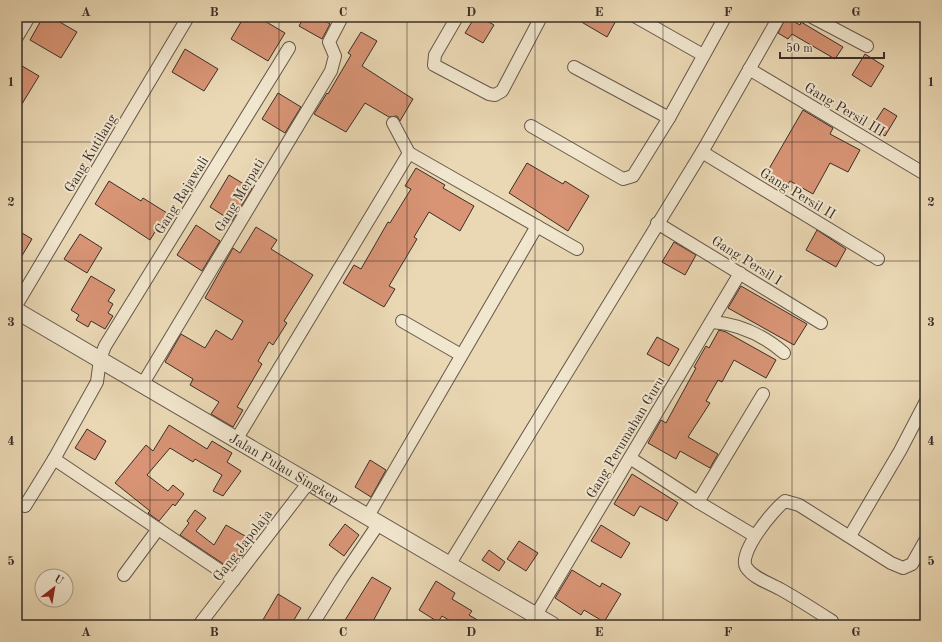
<svg xmlns="http://www.w3.org/2000/svg" width="942" height="642" viewBox="0 0 942 642" font-family="'Old Standard TT',serif">
  <style>
    .building { fill: #d89475; stroke: #3a2e29 }
    .lines { fill: none; stroke-linecap: round; stroke-linejoin: round }
    .minor-casing { stroke: #66584c; stroke-width: 14 }
    .tertiary-casing { stroke: #66584c; stroke-width: 18 }
    .minor { stroke: #f1e6ce; stroke-width: 12 }
    .tertiary { stroke: #f1e6ce; stroke-width: 16 }
    .grid { fill: none; stroke: #3a2e29; stroke-width: 1; stroke-opacity: 0.55 }
    .labels { text-anchor: middle; stroke-width: 4; stroke-linejoin: round; paint-order: stroke }
    .street-label { font-size: 14px; fill: #3a2e29; stroke: #f1e6ce }
    .neatline { fill: none; stroke: #3a2e29; stroke-width: 1.5 }
    .grid-label { font-size: 13px; text-anchor: middle; font-weight: bold; fill: #3a2e29 }
  </style>
  <rect width="100%" height="100%" fill="#ead8b4"/>
  <filter id="stains"><feTurbulence type="fractalNoise" baseFrequency=".005" numOctaves="4"/><feColorMatrix values="0 0 0 0 .2 0 0 0 0 .09 0 0 0 0 .02 0 0 0 .5 -.17"/></filter>
  <radialGradient id="worn" r=".72"><stop offset=".6" stop-color="#630" stop-opacity="0"/><stop offset="1" stop-color="#630" stop-opacity=".3"/></radialGradient>
  <!-- building -->
  <g class="building">
    <polygon points="43,17 51,17 77,32 61,58 30,40"/>
    <polygon points="244,17 258,17 285,33 268,61 231,39"/>
    <polygon points="304,17 319,17 330,24 322,39 299,26"/>
    <polygon points="475,17 480,17 494,25 483,43 465,33"/>
    <polygon points="573,17 618,17 607,37"/>
    <polygon points="786,17 800,25 801,22 843,47 835,59 792,34 788,39 778,33"/>
    <polygon points="361,32 377,41 362,66 413,99 400,121 397,116 389,117 365,103 346,132 314,114 327,93 328,94 351,55 348,53"/>
    <polygon points="185,49 218,69 204,91 172,72"/>
    <polygon points="865,54 884,66 871,87 852,75"/>
    <polygon points="17,63 39,76 17,112"/>
    <polygon points="278,93 301,107 285,133 262,119"/>
    <polygon points="884,108 897,116 885,136 871,128"/>
    <polygon points="803,110 833,128 830,134 860,150 848,172 830,163 813,194 790,181 787,186 766,174"/>
    <polygon points="527,163 563,184 565,181 589,196 568,231 509,193"/>
    <polygon points="416,168 445,185 443,188 474,206 460,231 429,212 414,237 417,239 389,286 395,289 384,307 343,283 354,265 361,269 388,222 390,223 411,189 405,186"/>
    <polygon points="229,175 252,189 232,221 210,207"/>
    <polygon points="109,181 141,201 143,198 167,213 150,240 95,204"/>
    <polygon points="196,225 220,241 202,271 177,255"/>
    <polygon points="256,227 277,240 271,249 313,275 284,321 287,323 273,345 269,342 258,361 262,364 237,407 243,410 233,427 211,414 219,402 190,385 193,379 165,362 181,334 205,348 216,330 232,340 243,321 205,298 233,248 240,253"/>
    <polygon points="17,230 32,239 17,264"/>
    <polygon points="817,230 846,249 836,267 806,250"/>
    <polygon points="80,234 102,248 87,273 64,259"/>
    <polygon points="674,242 696,255 685,275 662,262"/>
    <polygon points="91,276 115,290 108,301 113,304 108,313 113,316 105,329 91,321 88,327 76,320 79,315 71,310"/>
    <polygon points="741,286 807,324 794,345 728,308"/>
    <polygon points="719,330 726,332 776,360 766,378 734,360 722,382 718,380 706,401 710,403 688,437 718,454 710,468 680,451 676,459 648,443 661,420 666,423 696,368 694,367 706,346 709,348"/>
    <polygon points="657,337 679,349 669,366 647,354"/>
    <polygon points="169,425 207,449 212,441 232,453 227,462 241,471 223,496 213,491 222,475 195,459 193,462 170,448 147,475 168,491 173,485 184,494 175,506 173,504 159,521 148,513 150,511 115,483 146,445 153,451"/>
    <polygon points="87,429 106,441 95,460 75,448"/>
    <polygon points="370,460 386,470 371,497 355,487"/>
    <polygon points="632,474 678,503 667,521 640,506 634,516 614,504"/>
    <polygon points="195,510 206,518 196,531 214,545 226,525 252,540 242,556 240,555 231,569 180,535 189,523 187,521"/>
    <polygon points="345,524 359,535 344,556 329,545"/>
    <polygon points="601,525 630,543 621,558 591,541"/>
    <polygon points="519,541 538,553 526,571 507,559"/>
    <polygon points="489,550 505,562 499,571 482,560"/>
    <polygon points="572,570 600,587 602,583 621,594 604,622 584,610 581,615 555,598"/>
    <polygon points="372,577 391,588 371,625 342,625"/>
    <polygon points="436,581 455,593 452,599 472,611 469,615 486,625 457,625 442,616 438,622 419,610"/>
    <polygon points="278,594 301,608 291,625 260,625"/>
  </g>
  <g class="lines">
    <defs>
      <g id="minor">
        <polyline points="457,17 435,55 434,65 489,94 495,95 502,91 541,17"/>
        <polyline points="636,17 703,55"/>
        <polyline points="812,17 867,46"/>
        <polyline points="17,37 29,17"/>
        <polyline points="574,67 669,118"/>
        <polyline points="749,69 925,174"/>
        <polyline points="393,123 409,153 577,249"/>
        <polyline points="531,126 623,179 633,176 669,118 725,17"/>
        <polyline points="702,152 878,259"/>
        <polyline points="657,223 821,323"/>
        <polyline points="17,304 188,17"/>
        <polyline points="402,321 461,355"/>
        <path d="M712 322C740 324 763 335 784 353"/>
        <polyline points="142,385 331,71 335,56 329,42 342,17"/>
        <polyline points="236,440 409,153"/>
        <polyline points="630,458 698,502 755,536"/>
        <polyline points="698,502 763,394"/>
        <polyline points="25,506 54,459"/>
        <polyline points="368,516 537,226"/>
        <polyline points="850,536 900,451 925,403"/>
        <polyline points="449,565 702,152 779,17"/>
        <polyline points="124,575 158,529"/>
        <polyline points="234,580 54,459 97,382 100,359 105,346 289,48"/>
        <path d="M832 621C815 610 798 599 780 589 769 583 753 578 746 567 738 553 773 510 785 501L799 505 891 563 903 568 912 564 925 541"/>
        <polyline points="199,625 309,482"/>
        <polyline points="312,625 341,579 379,523"/>
        <polyline points="530,625 740,273"/>
      </g>
      <g id="tertiary">
        <path id="s1" d="M17 311 552 625"/>
      </g>
    </defs>
    <!-- minor casing -->
    <use href="#minor" class="minor-casing"/>
    <!-- tertiary casing -->
    <use href="#tertiary" class="tertiary-casing"/>
    <!-- minor -->
    <use href="#minor" class="minor"/>
    <!-- tertiary -->
    <use href="#tertiary" class="tertiary"/>
  </g>
  <!-- grid -->
  <path class="grid" d="M150 17V625M279 17V625M407 17V625M535 17V625M663 17V625M792 17V625M17 142H925M17 261H925M17 381H925M17 500H925"/>
  <g class="labels">
    <!-- street labels -->
    <g class="street-label">
      <text transform="translate(845 109) rotate(31)" y="5">Gang Persil III</text>
      <text transform="translate(90 153) rotate(-59)" y="5">Gang Kutilang</text>
      <text transform="translate(798 193) rotate(31)" y="5">Gang Persil II</text>
      <text transform="translate(181 195) rotate(-58)" y="5">Gang Rajawali</text>
      <text transform="translate(239 195) rotate(-59)" y="5">Gang Merpati</text>
      <text transform="translate(747 260) rotate(32)" y="5">Gang Persil I</text>
      <text transform="translate(625 437) rotate(-59)" y="5">Gang Perumahan Guru</text>
      <text dy="5" stroke="none"><textPath href="#s1" startOffset="310">Jalan Pulau Singkep</textPath></text>
      <text transform="translate(242 545) rotate(-52)" y="5">Gang Japolaja</text>
    </g>
  </g>
  <!-- margin -->
  <rect width="942" height="642" fill="none" stroke="#ead8b4" stroke-width="44"/>
  <!-- north arrow -->
  <g transform="translate(54 588) rotate(31)"><circle r="19" fill="#f1e6ce" stroke="#a89c8c"/>
  <path d="M0-3L7 15L0 10L-7 15Z" fill="#8f2418"/>
  <text y="-6" font-size="11" font-weight="bold" text-anchor="middle" fill="#3a2e29">U</text>
  </g>
  <!-- scale -->
  <path d="M780 52v6h104v-6" fill="none" stroke="#3a2e29" stroke-width="2"/>
  <text x="786" y="52" font-size="12" fill="#3a2e29" stroke="#f1e6ce" stroke-width="3" paint-order="stroke">50 m</text>
  <rect x="22" y="22" width="898" height="598" class="neatline"/>
  <g class="grid-label">
    <text x="86" y="16">A</text>
    <text x="214" y="16">B</text>
    <text x="343" y="16">C</text>
    <text x="471" y="16">D</text>
    <text x="599" y="16">E</text>
    <text x="728" y="16">F</text>
    <text x="856" y="16">G</text>
    <text x="11" y="86">1</text>
    <text x="931" y="86">1</text>
    <text x="11" y="206">2</text>
    <text x="931" y="206">2</text>
    <text x="11" y="326">3</text>
    <text x="931" y="326">3</text>
    <text x="11" y="445">4</text>
    <text x="931" y="445">4</text>
    <text x="11" y="565">5</text>
    <text x="931" y="565">5</text>
    <text x="86" y="636">A</text>
    <text x="214" y="636">B</text>
    <text x="343" y="636">C</text>
    <text x="471" y="636">D</text>
    <text x="599" y="636">E</text>
    <text x="728" y="636">F</text>
    <text x="856" y="636">G</text>
  </g>
  <rect width="100%" height="100%" filter="url(#stains)"/>
  <rect width="100%" height="100%" fill="url(#worn)"/>
</svg>
